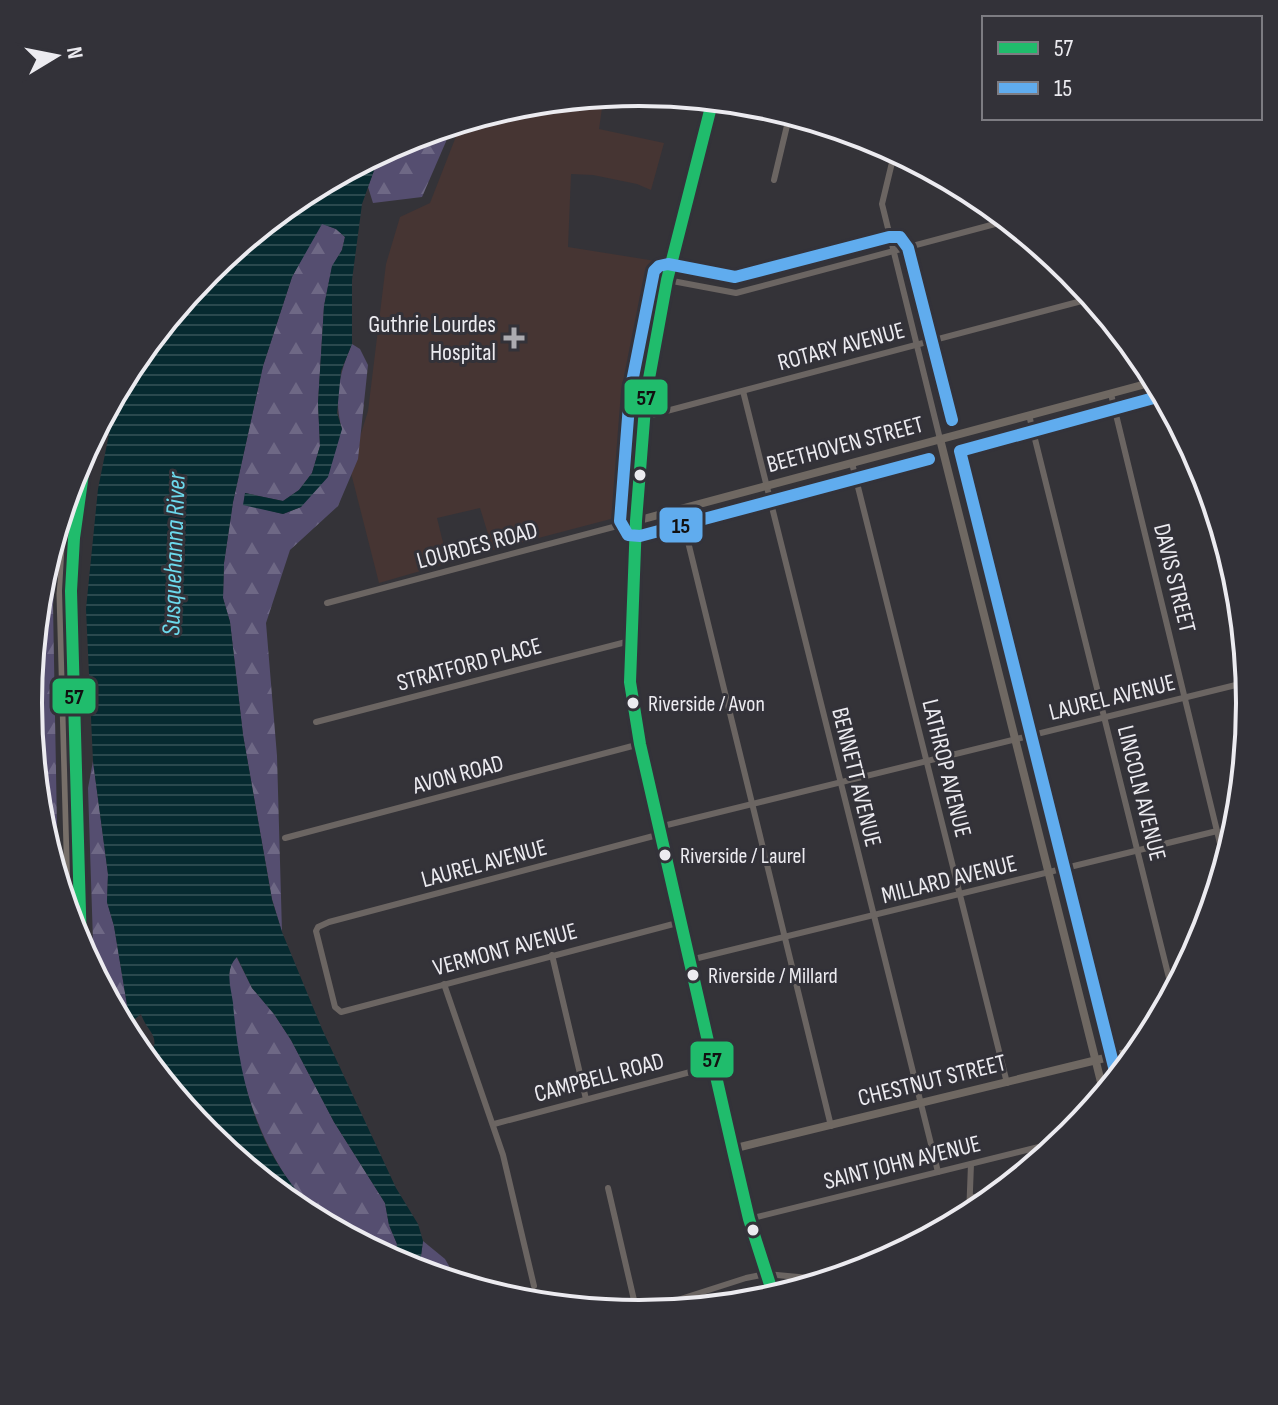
<svg xmlns="http://www.w3.org/2000/svg" width="1278" height="1405" viewBox="0 0 1278 1405" font-family="'Sofia Sans Condensed',sans-serif">
  <style>
    .medical { fill: #463533 }
    .forest { fill: url(#forest-firs) }
    .water { fill: url(#water-rules) }
    .lines { fill: none; stroke-linecap: round; stroke-linejoin: round }
    .stream { stroke: #062a30; stroke-width: 2 }
    .street { stroke: #6b6562; stroke-width: 6 }
    .secondary { stroke: #6f6862; stroke-width: 8 }
    .primary { stroke: #776f69; stroke-width: 9 }
    .bus-1-casing { stroke: #333239; stroke-width: 18 }
    .bus-2-casing { stroke: #333239; stroke-width: 18 }
    .bus-1 { stroke: #20bc6c; stroke-width: 12 }
    .bus-2 { stroke: #60acee; stroke-width: 12 }
    .poi-dot { fill: #acabb0; stroke: #333239; stroke-width: 3 }
    .bus-dot { fill: #ecebf0; stroke: #333239; stroke-width: 3 }
    .labels { text-anchor: middle; stroke-width: 6; stroke-linejoin: round; paint-order: stroke }
    .bus-label { font-size: 22px; fill: #ecebf0; stroke: #333239; text-anchor: start }
    .poi-label { font-size: 24px; fill: #ecebf0; stroke: #333239; text-anchor: end }
    .street-label { font-size: 24px; fill: #ecebf0; stroke: #333239 }
    .water-label { font-size: 26px; font-style: italic; fill: #6cd9ec; stroke: #333239 }
    .rim { fill: none; stroke: #ecebf0; stroke-width: 4 }
    .line-badge { stroke: #333239; stroke-width: 3 }
    .pale-badge-label { font-size: 22px; text-anchor: middle; font-weight: bold; fill: #111 }
  </style>
  <defs>
    <pattern id="forest-firs" width="22" height="20" patternUnits="userSpaceOnUse" patternTransform="scale(2)"><rect width="22" height="20" fill="#554e70"/><path d="M5 1l3.5 6h-7zM16 11l3.5 6h-7z" fill="#6e6885"/></pattern>
    <pattern id="water-rules" width="6" height="5" patternUnits="userSpaceOnUse" patternTransform="scale(2)"><rect width="6" height="5" fill="#062a30"/><path d="M0 2.5h6" fill="none" stroke="#2a494e"/></pattern>
  </defs>
  <rect width="100%" height="100%" fill="#343338"/>
  <!-- medical -->
  <polygon class="medical" points="574,98 602,108 599,129 664,143 651,190 637,184 593,175 571,174 568,247 662,262 626,515 493,550 480,508 437,518 448,563 379,583 350,469 368,411 386,264 400,217 430,203 462,121 520,103"/>
  <!-- forest -->
  <g class="forest">
    <polygon points="454,123 422,197 373,203 368,187 381,151 406,138"/>
    <path d="M321 223 336 229 345 237 342 250 332 267 324 306 318 403 320 446 312 473 299 490 283 501 245 493 244 504 283 514 301 507 342 429C333 399 340 371 352 344L360 349 368 365 358 459 338 506 290 550 266 623 277 756 282 932 272 899 243 735 230 622 223 598 224 563 233 502 263 366 292 277Z"/>
    <polygon points="62,510 53,605 58,882 40,821 28,702 40,583"/>
    <polygon points="93,761 108,874 107,902 114,926 130,1023 129,1039 94,972 88,788"/>
    <path d="M236 956 252 988 274 1014 291 1040 334 1122 385 1203 389 1225 397 1244 394 1261C374 1250 340 1238 325 1223 268 1170 239 1090 233 1015 232 995 223 973 236 956Z"/>
    <polygon points="423,1241 445,1259 459,1283 419,1271"/>
  </g>
  <!-- water -->
  <path class="water" d="M381 151 362 204 352 280V344L341 371 337 413 342 429 328 477 301 507 283 514 243 505 245 493 283 501 299 490 312 473 320 446 318 403 324 306 332 266 342 250 345 237 336 229 322 224 292 277 263 366 233 502 224 563 223 598 230 622 243 735 272 900 282 932 322 1029 396 1188 418 1224 423 1241 419 1271 394 1261 397 1244 389 1225 385 1203 334 1122 291 1040 274 1014 252 988 237 957C224 970 231 987 233 1003 238 1066 251 1131 290 1182 301 1197 314 1211 326 1225L299 1210 207 1134 146 1060C165 1037 147 1033 141 1014L130 1023 114 926 107 902 108 874 93 761 86 609 98 489 116 399 131 363 207 270 300 194Z"/>
  <g class="lines">
    <!-- stream -->
    <polyline class="stream" points="144,1058 156,1050"/>
    <!-- street -->
    <g class="street">
      <polyline points="895,150 882,204 940,439"/>
      <polyline points="774,180 790,113"/>
      <polyline points="667,280 736,293 1010,220"/>
      <polyline points="743,391 938,1172"/>
      <polyline points="1111,394 1225,864"/>
      <polyline points="1029,415 1173,994"/>
      <polyline points="644,417 1093,298"/>
      <polyline points="852,463 1007,1083"/>
      <polyline points="680,509 831,1126"/>
      <polyline points="1226,542 1240,597"/>
      <polyline points="327,603 636,521"/>
      <polyline points="316,722 630,641"/>
      <polyline points="659,827 1248,682"/>
      <polyline points="661,834 329,922 318,927 316,931 335,1007 341,1012 681,922"/>
      <polyline points="285,838 640,744"/>
      <polyline points="552,955 586,1099"/>
      <polyline points="690,960 1217,831"/>
      <polyline points="444,984 503,1155 534,1286"/>
      <polyline points="494,1124 713,1066"/>
      <polyline points="608,1188 637,1313"/>
      <polyline points="970,1197 993,1198"/>
      <polyline points="969,1216 971,1164"/>
      <polyline points="749,1219 1063,1141"/>
      <polyline points="637,1313 746,1278 766,1274 831,1280"/>
    </g>
    <!-- secondary -->
    <g class="secondary">
      <polyline points="940,439 1104,1094"/>
      <polyline points="636,521 1157,381"/>
      <polyline points="732,1149 1142,1049"/>
    </g>
    <!-- primary -->
    <g class="primary">
      <polyline points="713,99 667,280 646,395 636,521 630,682 640,744 734,1155 749,1219 774,1297"/>
      <polyline points="70,921 61,594 71,481"/>
      <polyline points="81,948 71,591 74,538 87,445"/>
    </g>
    <defs>
      <g id="bus-1">
        <polyline points="713,99 667,280 646,395 636,521 630,682 640,744 734,1155 749,1219 774,1297"/>
        <polyline points="81,948 71,591 74,538 87,445"/>
      </g>
      <g id="bus-2">
        <polyline points="929,459 640,536 628,535 620,521 630,392 654,271 659,266 668,264 735,277 889,237 900,237 908,248 952,420"/>
        <polyline points="1117,1079 960,451 1161,396"/>
      </g>
    </defs>
    <!-- bus-1 casing -->
    <use href="#bus-1" class="bus-1-casing"/>
    <!-- bus-2 casing -->
    <use href="#bus-2" class="bus-2-casing"/>
    <!-- bus-1 -->
    <use href="#bus-1" class="bus-1"/>
    <!-- bus-2 -->
    <use href="#bus-2" class="bus-2"/>
  </g>
  <!-- markers -->
  <path class="poi-dot" d="M510 326h8v8h8v8h-8v8h-8v-8h-8v-8h8z"/>
  <g class="bus-dot">
    <circle cx="640" cy="475" r="7"/>
    <circle cx="633" cy="703" r="7"/>
    <circle cx="665" cy="855" r="7"/>
    <circle cx="693" cy="975" r="7"/>
    <circle cx="753" cy="1230" r="7"/>
  </g>
  <g class="labels">
    <!-- bus labels -->
    <g class="bus-label">
      <text x="648" y="711">Riverside / Avon</text>
      <text x="680" y="863">Riverside / Laurel</text>
      <text x="708" y="983">Riverside / Millard</text>
    </g>
    <!-- poi labels -->
    <g class="poi-label">
      <text x="496" y="332">Guthrie Lourdes<tspan x="496" dy="28">Hospital</tspan></text>
    </g>
    <!-- street labels -->
    <g class="street-label">
      <text transform="translate(841 346) rotate(-15)" y="8">ROTARY AVENUE</text>
      <text transform="translate(845 444) rotate(-15)" y="8">BEETHOVEN STREET</text>
      <text transform="translate(477 545) rotate(-15)" y="8">LOURDES ROAD</text>
      <text transform="translate(1175 578) rotate(76)" y="8">DAVIS STREET</text>
      <text transform="translate(469 664) rotate(-15)" y="8">STRATFORD PLACE</text>
      <text transform="translate(1112 697) rotate(-14)" y="8">LAUREL AVENUE</text>
      <text transform="translate(947 768) rotate(76)" y="8">LATHROP AVENUE</text>
      <text transform="translate(458 774) rotate(-15)" y="8">AVON ROAD</text>
      <text transform="translate(857 777) rotate(76)" y="8">BENNETT AVENUE</text>
      <text transform="translate(1142 793) rotate(76)" y="8">LINCOLN AVENUE</text>
      <text transform="translate(484 863) rotate(-15)" y="8">LAUREL AVENUE</text>
      <text transform="translate(949 879) rotate(-14)" y="8">MILLARD AVENUE</text>
      <text transform="translate(505 949) rotate(-15)" y="8">VERMONT AVENUE</text>
      <text transform="translate(599 1077) rotate(-15)" y="8">CAMPBELL ROAD</text>
      <text transform="translate(932 1080) rotate(-14)" y="8">CHESTNUT STREET</text>
      <text transform="translate(902 1162) rotate(-14)" y="8">SAINT JOHN AVENUE</text>
    </g>
    <!-- water labels -->
    <g class="water-label">
      <text transform="translate(173 554) rotate(-88)" y="9">Susquehanna River</text>
    </g>
  </g>
  <!-- crop -->
  <path d="M0 0H1278V1405H0ZM42 703a597 597 0 1 1 1194 0a597 597 0 1 1-1194 0Z" fill="#333239" fill-rule="evenodd"/>
  <path class="rim" d="M42 703a597 597 0 1 1 1194 0a597 597 0 1 1-1194 0Z"/>
  <g class="line-badge">
    <rect x="623" y="378" width="46" height="38" rx="8" fill="#20bc6c"/>
    <rect x="658" y="506" width="46" height="38" rx="8" fill="#60acee"/>
    <rect x="51" y="677" width="46" height="38" rx="8" fill="#20bc6c"/>
    <rect x="689" y="1040" width="46" height="39" rx="8" fill="#20bc6c"/>
  </g>
  <g class="pale-badge-label">
    <text x="646" y="405">57</text>
    <text x="681" y="533">15</text>
    <text x="74" y="704">57</text>
    <text x="712" y="1067">57</text>
  </g>
  <!-- legend -->
  <rect x="982" y="16" width="280" height="104" fill="#333239" stroke="#7d7c82" stroke-width="2"/>
  <rect x="998" y="42" width="40" height="12" fill="#20bc6c" stroke="#7d7c82" stroke-width="2"/>
  <text x="1054" y="56" font-size="24" fill="#ecebf0">57</text>
  <rect x="998" y="82" width="40" height="12" fill="#60acee" stroke="#7d7c82" stroke-width="2"/>
  <text x="1054" y="96" font-size="24" fill="#ecebf0">15</text>
  <!-- north arrow -->
  <g transform="translate(56 56) rotate(80)" stroke="#333239" stroke-width="6" paint-order="stroke">
  <path d="M0-6L14 30L0 20L-14 30Z" fill="#ecebf0"/>
  <text y="-12" font-size="22" font-weight="bold" text-anchor="middle" fill="#ecebf0">N</text>
  </g>
</svg>
